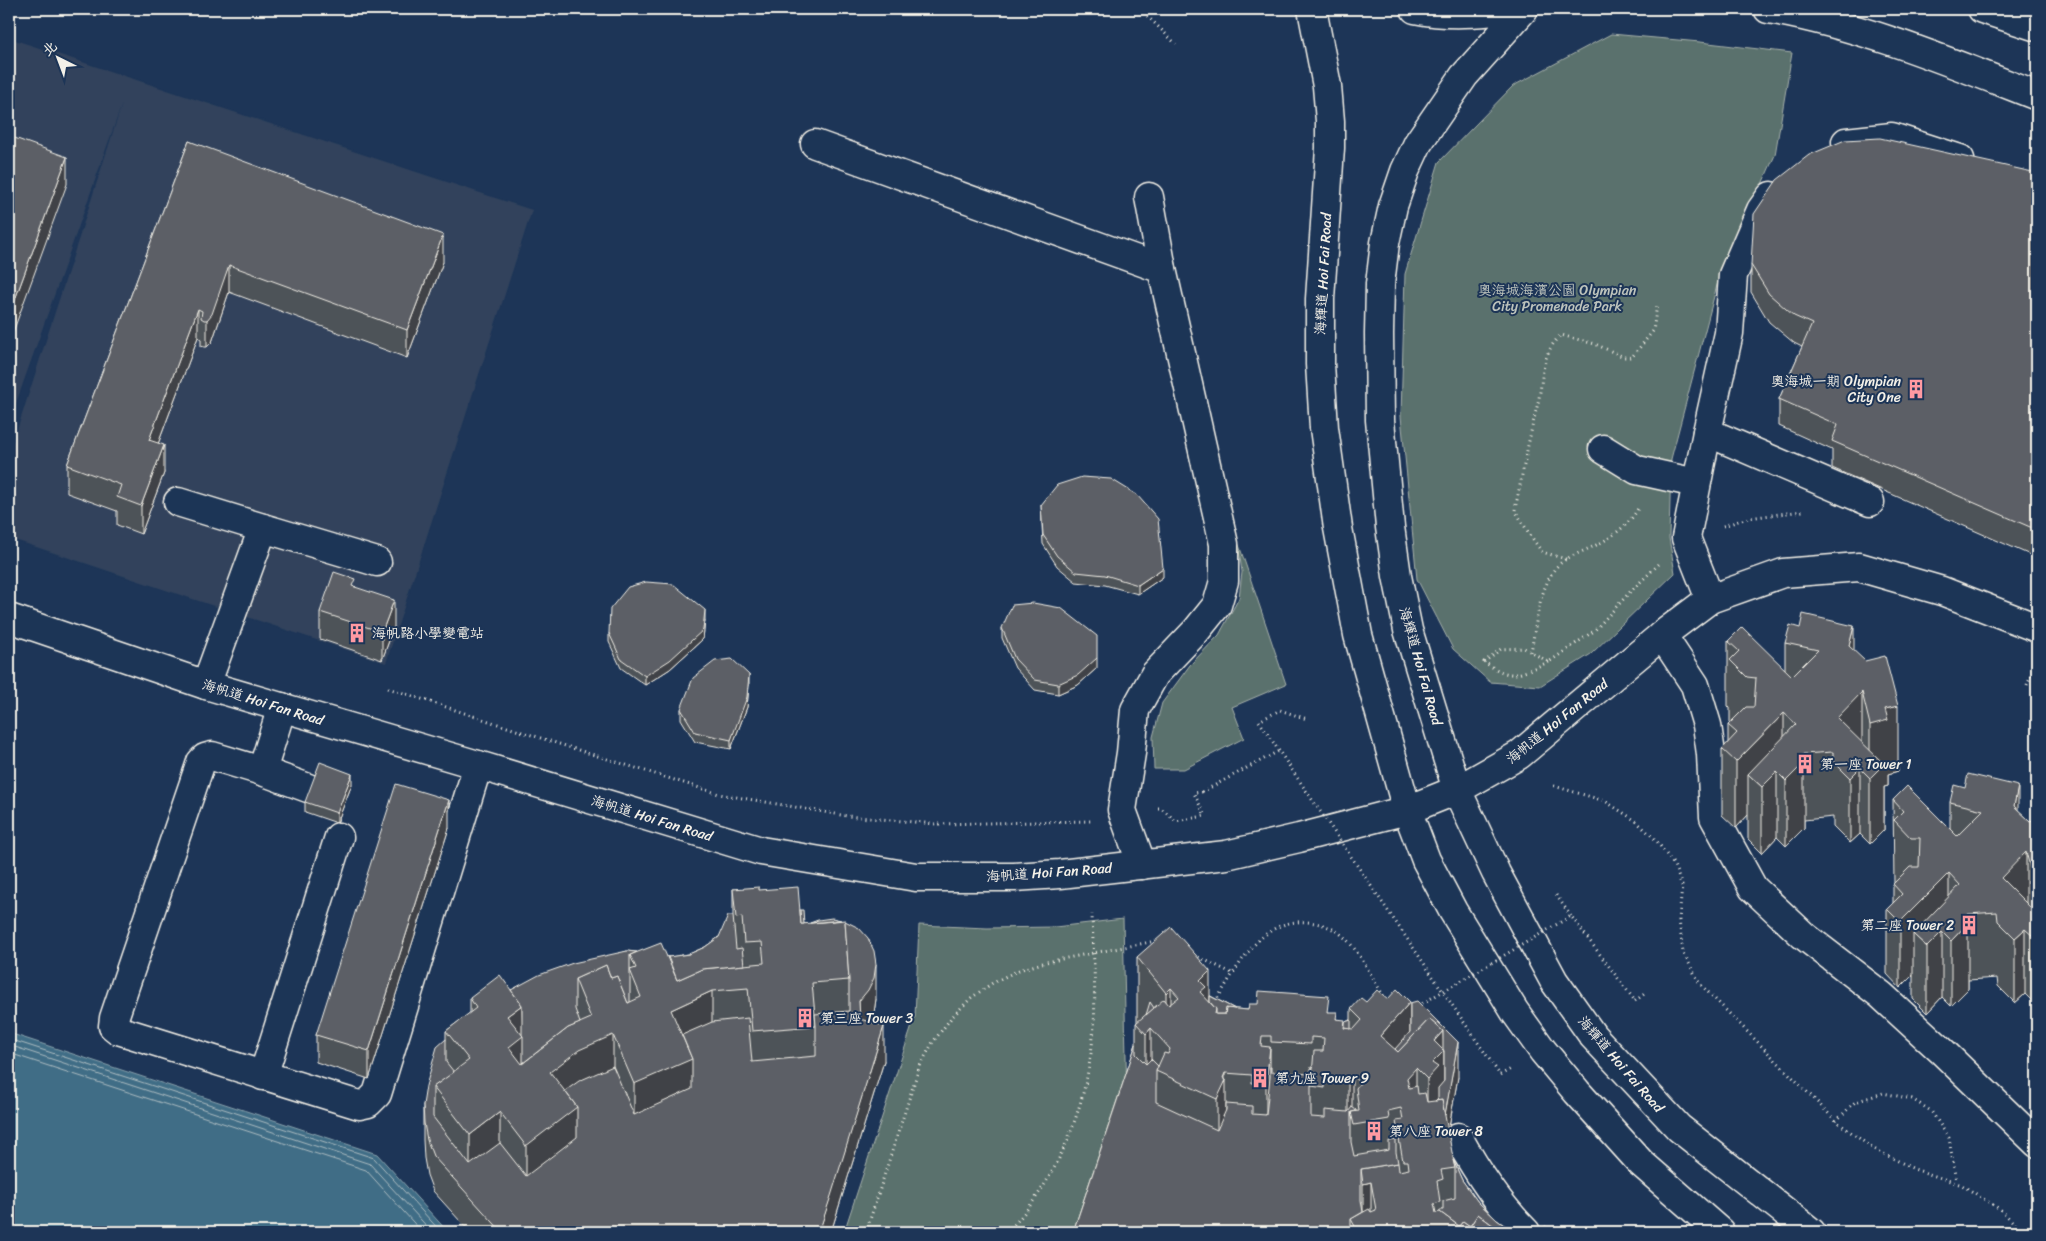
<svg xmlns="http://www.w3.org/2000/svg" width="2046" height="1241" viewBox="0 0 2046 1241" font-family="Sriracha,'LXGW WenKai TC',sans-serif">
  <style>
    .built { fill: #30425c }
    .green { fill: #5a716d; stroke: #a7b1aa }
    .water { fill: #416d86; stroke: #89a2ad }
    .lines { fill: none; stroke-linecap: round; stroke-linejoin: round }
    .shore { stroke: #acbcc1; stroke-width: 1 }
    .minor-casing { stroke: #f4f1e8; stroke-width: 31 }
    .major-casing { stroke: #f4f1e8; stroke-width: 31 }
    .highway-casing { stroke: #f4f1e8; stroke-width: 31 }
    .path { stroke: #f4f1e8; stroke-width: 3; stroke-dasharray: 1 4; stroke-linecap: butt }
    .minor { stroke: #1d3557; stroke-width: 28 }
    .major { stroke: #1d3557; stroke-width: 28 }
    .highway { stroke: #1d3557; stroke-width: 28 }
    .path-bridge { stroke: #f4f1e8; stroke-width: 3; stroke-dasharray: 1 4; stroke-linecap: butt }
    .wall { fill: #4e5258; stroke: #f4f1e8 }
    .shaded-wall { fill: #404247; stroke: #f4f1e8 }
    .building { fill: #5b5f66; stroke: #f4f1e8 }
    .labels { text-anchor: middle; stroke-width: 4; stroke-linejoin: round; paint-order: stroke }
    .street-label { font-size: 14px; fill: #f4f1e8; stroke: #1d3557 }
    .park-label { font-size: 14px; fill: #bec4bd; stroke: #1d3557 }
    .poi-label { font-size: 14px; fill: #f4f1e8; stroke: #1d3557; text-anchor: start }
  </style>
  <rect width="100%" height="100%" fill="#1d3557"/>
  <filter id="ink" filterUnits="userSpaceOnUse"><feTurbulence type="fractalNoise" baseFrequency=".02" numOctaves="2"/><feDisplacementMap in="SourceGraphic" scale="10" xChannelSelector="R" yChannelSelector="G"/><feConvolveMatrix kernelMatrix="1 2 1 2 8 2 1 2 1" color-interpolation-filters="sRGB"/></filter>
  <g filter="url(#ink)">
    <!-- built -->
    <polygon class="built" points="9,38 532,210 386,663 9,538 9,455 122,104 9,423"/>
    <!-- green -->
    <g class="green">
      <polygon points="1611,34 1700,42 1792,53 1775,155 1717,285 1671,459 1669,538 1675,573 1591,654 1540,686 1490,682 1453,649 1417,579 1401,416 1405,274 1439,162 1513,86"/>
      <polygon points="1238,542 1286,684 1232,707 1244,738 1184,769 1154,769 1153,737 1162,703 1190,665 1219,635 1239,598 1242,572"/>
      <polygon points="1123,919 1127,1103 1084,1232 844,1232 915,1017 919,925 987,928 1055,927"/>
    </g>
    <!-- water -->
    <polygon class="water" points="9,1033 377,1154 448,1232 9,1232"/>
    <g class="lines">
      <!-- shore -->
      <g class="shore">
        <polyline points="9,1039 374,1158 441,1232"/>
        <polyline points="9,1045 370,1164 432,1232"/>
        <polyline points="9,1053 366,1170 422,1232"/>
      </g>
      <defs>
        <g id="minor">
          <polyline points="1312,9 1327,86 1330,121 1330,148 1320,299 1320,364 1324,428 1338,528 1358,635 1407,810 1426,860 1453,911 1515,1012 1543,1051 1577,1092 1641,1163 1720,1232"/>
          <polyline points="1524,9 1464,76 1418,143 1405,171 1393,206 1385,243 1380,284 1379,334 1380,420 1390,527 1397,576 1408,630 1457,790 1496,873 1554,981 1593,1036 1679,1128 1811,1232"/>
          <polyline points="1846,142 1892,137 1960,159"/>
          <polyline points="815,144 1162,269 1224,544 1224,581 1217,605 1196,631 1155,674 1135,710 1131,753 1122,810 1142,865"/>
          <polyline points="1149,197 1162,269"/>
          <polyline points="1707,432 1870,502"/>
          <polyline points="1603,449 1637,470 1696,483"/>
          <polyline points="178,502 263,528"/>
          <polyline points="1710,599 1686,538 1707,432 1729,333 1733,275 1761,210 1771,196"/>
          <polyline points="9,618 206,685 478,765 761,851 916,877 1014,877 1060,874 1226,855 1299,838 1407,810 1457,790 1519,755 1662,635 1710,599 1783,573 1859,567 1942,591 2037,628"/>
          <polyline points="1662,635 1695,685 1707,725 1711,754 1714,817 1753,888 1803,935 1881,995 1943,1052 2037,1143"/>
          <polyline points="206,685 263,528 377,562"/>
          <polyline points="282,707 262,771 212,756 205,758 201,762 114,1018 113,1026 118,1030 359,1105 368,1103 377,1094 478,765"/>
          <polyline points="262,771 308,788"/>
          <polyline points="263,1076 339,837"/>
          <path d="M1458 1137C1477 1172 1498 1204 1526 1232"/>
        </g>
        <path id="major" d="M1415 9C1448 16 1479 13 1512 9"/>
        <g id="highway">
          <path d="M1768 9C1861 25 1950 62 2037 96"/>
          <polyline points="1982,9 2037,27"/>
        </g>
      </defs>
      <!-- minor casing -->
      <use href="#minor" class="minor-casing"/>
      <!-- major casing -->
      <use href="#major" class="major-casing"/>
      <!-- highway casing -->
      <use href="#highway" class="highway-casing"/>
      <!-- path -->
      <g class="path">
        <polyline points="1140,9 1176,44"/>
        <polyline points="1723,526 1748,518 1803,511"/>
        <path d="M1566 559 1542 552 1530 535 1515 510C1522 476 1528 442 1537 407 1544 381 1539 355 1561 335L1595 344 1624 357H1632L1653 331 1657 305"/>
        <path d="M1531 652C1536 625 1538 594 1554 570 1563 558 1577 554 1590 548 1608 540 1631 525 1639 506"/>
        <path d="M1549 662C1517 674 1515 682 1484 662L1501 649 1524 648 1549 662 1594 631 1630 592 1659 564"/>
        <polyline points="2027,685 2036,662"/>
        <polyline points="388,688 556,743 719,794 847,816 936,824 1091,821"/>
        <polyline points="1279,751 1259,721 1280,710 1307,719"/>
        <polyline points="1554,786 1605,801 1636,821 1656,840 1674,865 1682,886 1679,920 1683,952 1700,984 1836,1121 1872,1148 1914,1169 1962,1185 2001,1210 2023,1232"/>
        <polyline points="1158,808 1161,808 1176,821 1205,816 1194,793 1202,792"/>
        <polyline points="1556,895 1571,916"/>
        <polyline points="1194,955 1234,974"/>
        <polyline points="1635,1001 1647,992"/>
        <path d="M1215 1002C1238 968 1259 918 1307 922 1321 923 1335 928 1345 938 1361 953 1373 980 1385 998"/>
        <polyline points="1500,1075 1513,1068"/>
        <polyline points="1836,1121 1855,1102 1883,1093 1912,1099 1931,1111 1949,1138 1956,1181"/>
        <polyline points="866,1232 919,1068 933,1042 951,1018 971,998 994,982 1019,970 1046,962 1161,940"/>
        <path d="M1007 1232C1061 1178 1089 1100 1094 1025 1096 988 1093 950 1092 914"/>
      </g>
      <!-- minor -->
      <use href="#minor" class="minor"/>
      <!-- major -->
      <use href="#major" class="major"/>
      <!-- highway -->
      <use href="#highway" class="highway"/>
      <!-- path-bridge -->
      <g class="path-bridge">
        <polyline points="1202,792 1279,751 1500,1075"/>
        <polyline points="1418,1006 1571,916 1635,1001"/>
      </g>
    </g>
    <!-- wall -->
    <g class="wall">
      <polygon points="189,141 443,262 407,358 229,292 212,342 207,347 204,347 201,346 201,339 198,337 158,444 164,473 141,534 117,525 117,511 67,493 67,465"/>
      <polygon points="2037,173 2037,558 1832,468 1832,450 1779,426 1779,399 1802,347 1794,343 1769,322 1751,292 1751,265"/>
      <polygon points="1041,505 1163,577 1138,594 1105,585 1076,582 1057,566 1043,544"/>
      <polygon points="355,586 394,627 382,660 320,639 320,612"/>
      <polygon points="705,620 703,639 670,669 645,685 621,668 609,642 609,633"/>
      <polygon points="1002,628 1097,668 1078,685 1058,694 1035,690 1015,668 1002,638"/>
      <polygon points="1728,641 1785,669 1785,643 1854,650 1898,771 1888,774 1888,786 1884,787 1884,830 1870,844 1860,834 1850,843 1833,826 1833,817 1804,820 1804,828 1786,846 1777,837 1762,853 1748,839 1748,815 1736,828 1722,815 1722,749 1728,743 1728,725 1730,723 1730,708 1728,706"/>
      <polygon points="749,685 747,707 731,749 695,742 681,719 681,709"/>
      <polygon points="352,784 337,823 305,812 305,802"/>
      <polygon points="1893,800 1950,829 1950,802 2018,810 2030,821 2037,819 2037,1001 2035,1004 2025,994 2015,1003 1998,986 1997,978 1968,980 1968,989 1951,1006 1942,997 1927,1013 1913,999 1913,975 1900,988 1887,974 1887,909 1893,903 1893,884 1894,883"/>
      <polygon points="449,828 369,1079 316,1062 316,1035"/>
      <polygon points="733,889 759,890 800,910 804,924 876,999 874,1013 870,1022 884,1061 831,1232 470,1232 433,1191 427,1175 424,1158 423,1140 423,1105 446,1039 446,1031 470,1013 470,998 511,990 627,951 670,957 689,954 705,947 719,937 733,916"/>
      <polygon points="1137,957 1235,1009 1248,1010 1329,1012 1337,1019 1345,1022 1351,1020 1351,1009 1458,1077 1448,1132 1453,1160 1462,1180 1478,1202 1497,1220 1514,1232 1073,1232 1136,1044 1136,1023 1137,1022"/>
    </g>
    <!-- shaded-wall -->
    <g class="shaded-wall">
      <polygon points="67,157 67,184 9,343 9,316"/>
      <polygon points="443,235 443,262 407,358 407,330"/>
      <polygon points="229,265 229,292 212,342 207,347 207,320"/>
      <polygon points="198,309 198,337 149,468 149,440"/>
      <polygon points="164,445 164,473 141,534 141,506"/>
      <polygon points="1163,568 1163,577 1138,594 1138,585"/>
      <polygon points="394,600 394,627 382,660 382,632"/>
      <polygon points="705,610 705,620 703,639 670,669 645,685 645,676"/>
      <polygon points="1854,626 1854,691 1862,692 1862,757 1837,718 1849,646"/>
      <polygon points="1097,658 1097,668 1078,685 1058,694 1058,684"/>
      <polygon points="749,675 749,685 747,707 731,749 731,740"/>
      <polygon points="1898,706 1898,771 1888,774 1888,786 1884,787 1884,830 1870,844 1870,725 1885,709"/>
      <polygon points="1784,713 1784,779 1777,772 1777,837 1762,853 1762,787 1748,774 1748,815 1736,828 1736,762"/>
      <polygon points="1804,763 1804,828 1786,846 1786,781"/>
      <polygon points="1860,768 1860,834 1850,843 1850,778"/>
      <polygon points="352,774 352,784 337,823 337,813"/>
      <polygon points="2018,786 2018,852 2026,852 2026,918 2001,878 2014,806"/>
      <polygon points="449,800 449,828 369,1079 369,1051"/>
      <polygon points="1949,873 1949,939 1942,932 1942,997 1927,1013 1927,947 1913,934 1913,975 1900,988 1900,922"/>
      <polygon points="2037,884 2037,1001 2035,1004 2035,885"/>
      <polygon points="1968,923 1968,989 1951,1006 1951,941"/>
      <polygon points="2025,929 2025,994 2015,1003 2015,938"/>
      <polygon points="876,964 876,999 874,1013 868,1025 859,1036 859,1001"/>
      <polygon points="1210,971 1210,1033 1200,1023 1200,981"/>
      <polygon points="1171,988 1171,1034 1170,1049 1166,1033 1166,993"/>
      <polygon points="712,991 712,1057 692,1124 634,1150 634,1084 671,1010"/>
      <polygon points="1410,1002 1410,1067 1380,1036"/>
      <polygon points="522,1005 523,1036 550,1072 611,1009 613,1035 613,1101 577,1172 526,1211 526,1146 509,1078 507,1016"/>
      <polygon points="884,1026 884,1061 831,1232 819,1232"/>
      <polygon points="1151,1028 1151,1094 1146,1099 1146,1034"/>
      <polygon points="1443,1031 1444,1051 1444,1116 1427,1133 1427,1079 1416,1068 1416,1117 1398,1083"/>
      <polygon points="1458,1042 1458,1077 1442,1165 1442,1130"/>
      <polygon points="1270,1047 1270,1112 1266,1150 1266,1084"/>
      <polygon points="1225,1073 1225,1083 1226,1080 1226,1145 1217,1165 1217,1099 1223,1078"/>
      <polygon points="1352,1076 1352,1117 1351,1112 1348,1147 1348,1081"/>
      <polygon points="500,1112 500,1178 470,1197 470,1135"/>
      <polygon points="1371,1182 1371,1232 1363,1232 1363,1184"/>
    </g>
    <!-- building -->
    <g class="building">
      <polygon points="9,136 67,157 9,316"/>
      <polygon points="1880,138 2037,173 2037,530 1832,441 1838,425 1779,399 1812,324 1794,316 1769,294 1751,265 1754,214 1777,180 1809,155 1845,140"/>
      <polygon points="189,141 443,235 407,330 229,265 212,314 207,320 204,320 201,318 202,311 198,309 149,440 164,445 141,506 117,497 121,485 67,465"/>
      <polygon points="1082,477 1111,479 1137,495 1158,519 1163,568 1138,585 1105,575 1076,572 1057,556 1043,535 1041,505 1057,485"/>
      <polygon points="334,572 355,579 352,586 394,600 382,632 320,612"/>
      <polygon points="646,582 673,584 705,610 703,630 670,660 645,676 621,659 609,633 610,609 628,587"/>
      <polygon points="1033,603 1061,608 1097,636 1097,658 1078,675 1058,684 1035,680 1015,659 1002,628 1012,605"/>
      <polygon points="1803,614 1854,626 1849,646 1865,661 1885,656 1898,706 1885,709 1888,720 1870,725 1862,692 1837,718 1884,764 1870,778 1860,768 1850,778 1833,761 1833,752 1803,754 1804,763 1786,781 1777,772 1762,787 1748,774 1796,724 1784,713 1736,762 1722,749 1737,733 1728,725 1746,707 1754,707 1756,678 1747,677 1730,660 1739,651 1728,641 1742,627 1792,676 1818,650 1785,643 1790,625 1800,628"/>
      <polygon points="732,659 749,675 747,697 731,740 695,732 681,709 693,678 715,661"/>
      <polygon points="320,762 352,774 337,813 305,802"/>
      <polygon points="1968,774 2018,786 2014,806 2030,821 2037,819 2037,884 2035,885 2026,852 2001,878 2037,914 2037,936 2035,938 2025,929 2015,938 1998,921 1997,912 1968,914 1968,923 1951,941 1942,932 1927,947 1913,934 1960,885 1949,873 1900,922 1887,909 1902,894 1893,884 1910,867 1919,867 1920,838 1911,838 1894,820 1903,811 1893,800 1907,786 1957,836 1983,810 1950,802 1954,785 1965,788"/>
      <polygon points="396,784 449,800 369,1051 316,1035"/>
      <polygon points="759,887 759,890 798,887 801,924 845,920 849,980 812,983 816,1026 752,1031 748,988 712,991 671,1010 692,1059 634,1084 613,1035 579,1050 550,1072 577,1107 526,1146 500,1112 470,1135 433,1087 469,1060 446,1031 476,1008 470,998 500,975 522,1005 507,1016 523,1036 509,1047 522,1064 568,1028 591,1018 575,979 606,965 611,978 617,976 628,1003 641,997 630,970 636,968 630,955 661,943 677,980 702,969 764,963 762,942 744,943 742,917 736,918 733,889"/>
      <polygon points="800,910 803,910 804,924 801,924"/>
      <polygon points="728,916 733,916 736,949 742,948 744,965 702,969 677,980 668,957 689,954 705,947 719,937"/>
      <polygon points="832,918 841,920 810,923 818,920"/>
      <polygon points="845,921 859,928 868,938 874,951 876,964 874,978 868,990 859,1001 860,1019 884,1026 831,1196 819,1232 502,1232 433,1156 427,1140 424,1123 423,1105 426,1086 437,1047 446,1039 446,1062 454,1072 433,1087 433,1117 470,1165 500,1143 526,1176 577,1137 577,1107 565,1091 579,1081 613,1066 634,1115 692,1089 692,1059 682,1035 712,1022 748,1018 752,1062 816,1056 816,1026 815,1014 849,1011 849,980"/>
      <polygon points="1171,927 1210,971 1200,981 1206,987 1200,992 1216,1009 1215,1014 1225,1014 1226,1008 1248,1010 1249,1004 1258,1004 1259,991 1329,996 1327,1012 1337,1012 1336,1019 1345,1020 1344,1028 1354,1029 1362,1020 1351,1009 1361,998 1366,1002 1377,990 1388,999 1397,989 1410,1002 1380,1036 1398,1052 1429,1019 1443,1031 1434,1041 1444,1051 1432,1063 1438,1067 1427,1079 1416,1068 1407,1078 1409,1088 1417,1086 1418,1094 1425,1093 1427,1102 1442,1100 1455,1168 1441,1170 1443,1179 1437,1181 1440,1202 1434,1204 1436,1213 1440,1212 1459,1226 1463,1221 1470,1226 1478,1214 1502,1232 1358,1232 1351,1219 1369,1209 1371,1212 1376,1210 1371,1182 1363,1184 1361,1169 1398,1163 1399,1171 1409,1169 1408,1161 1403,1161 1399,1139 1396,1121 1403,1120 1401,1108 1388,1111 1389,1119 1354,1125 1351,1112 1359,1111 1356,1088 1360,1083 1352,1076 1348,1081 1325,1079 1325,1088 1311,1086 1314,1051 1323,1051 1324,1038 1311,1037 1311,1044 1271,1042 1271,1036 1262,1036 1261,1046 1270,1047 1266,1084 1252,1083 1252,1075 1225,1073 1223,1078 1226,1080 1217,1099 1156,1071 1164,1053 1168,1054 1170,1049 1151,1028 1146,1034 1136,1023 1164,999 1169,1005 1179,997 1171,988 1166,993 1137,957"/>
      <polygon points="627,951 637,952 630,955 630,1002 628,1003 617,976 611,978 606,965 575,979 575,1009 580,1023 568,1028 523,1063 523,1036 522,1035 522,1005 511,990 539,975 573,963"/>
      <polygon points="1210,996 1235,1009 1226,1008 1225,1014 1216,1014 1216,1009 1210,1002"/>
      <polygon points="1417,1001 1458,1042 1445,1115 1442,1100 1435,1101 1438,1098 1438,1088 1444,1081 1444,1051 1443,1049 1443,1031 1429,1019 1398,1052 1395,1049 1410,1032 1410,1003"/>
      <polygon points="1150,1002 1154,1008 1146,1015"/>
      <polygon points="1351,1020 1351,1029 1345,1028 1345,1022"/>
      <polygon points="1136,1044 1136,1054 1146,1064 1151,1059 1158,1066 1156,1071 1156,1102 1217,1130 1226,1110 1226,1104 1252,1106 1252,1114 1266,1115 1270,1077 1270,1067 1271,1067 1271,1072 1311,1074 1311,1067 1313,1067 1311,1086 1311,1117 1325,1118 1325,1110 1348,1112 1352,1107 1356,1110 1356,1111 1351,1112 1351,1142 1354,1156 1389,1150 1389,1141 1396,1140 1396,1152 1398,1163 1361,1169 1361,1200 1363,1212 1351,1219 1351,1232 1073,1232"/>
      <polygon points="1453,1160 1462,1180 1478,1202 1497,1220 1514,1232 1502,1232 1478,1214 1470,1226 1463,1221 1459,1226 1440,1212 1440,1210 1443,1210 1443,1201 1455,1198 1455,1168"/>
      <polygon points="1545,1226 1555,1232 1541,1232"/>
      <polygon points="1561,1227 1569,1232 1558,1232"/>
    </g>
  </g>
  <!-- icons -->
  <defs>
    <symbol id="building-bare" viewBox="-9 -9 18 18"><path d="M-4-6H4V6H1V3H-1V6H-4ZM-2.5-4.3h1.7v1.8h-1.7ZM.8-4.3h1.7v1.8H.8ZM-2.5-1h1.7V.8h-1.7ZM.8-1h1.7V.8H.8Z" fill="#ff9aa2" stroke="#1d3557" stroke-width="2.5" paint-order="stroke"/></symbol>
  </defs>
  <g fill-rule="evenodd">
    <use href="#building-bare" x="1902" y="375" width="28" height="28"/>
    <use href="#building-bare" x="343" y="619" width="28" height="28"/>
    <use href="#building-bare" x="1791" y="750" width="28" height="28"/>
    <use href="#building-bare" x="1955" y="911" width="28" height="28"/>
    <use href="#building-bare" x="791" y="1004" width="28" height="28"/>
    <use href="#building-bare" x="1246" y="1064" width="28" height="28"/>
    <use href="#building-bare" x="1360" y="1117" width="28" height="28"/>
  </g>
  <g class="labels">
    <!-- street labels -->
    <g class="street-label">
      <text transform="translate(1323 274) rotate(-87)" y="5">海輝道 Hoi Fai Road</text>
      <text transform="translate(1421 666) rotate(74)" y="5">海輝道 Hoi Fai Road</text>
      <text transform="translate(263 702) rotate(17)" y="5">海帆道 Hoi Fan Road</text>
      <text transform="translate(1557 721) rotate(-39)" y="5">海帆道 Hoi Fan Road</text>
      <text transform="translate(652 818) rotate(17)" y="5">海帆道 Hoi Fan Road</text>
      <text transform="translate(1049 872) rotate(-4)" y="5">海帆道 Hoi Fan Road</text>
      <text transform="translate(1621 1064) rotate(49)" y="5">海輝道 Hoi Fai Road</text>
    </g>
    <!-- park labels -->
    <g class="park-label">
      <text x="1557" y="295">奧海城海濱公園 Olympian<tspan x="1557" dy="16">City Promenade Park</tspan></text>
    </g>
    <!-- poi labels -->
    <g class="poi-label">
      <text x="1901" y="386" text-anchor="end">奧海城一期 Olympian<tspan x="1901" dy="16">City One</tspan></text>
      <text x="372" y="638">海帆路小學變電站</text>
      <text x="1820" y="769">第一座 Tower 1</text>
      <text x="1954" y="930" text-anchor="end">第二座 Tower 2</text>
      <text x="820" y="1023">第三座 Tower 3</text>
      <text x="1275" y="1083">第九座 Tower 9</text>
      <text x="1389" y="1136">第八座 Tower 8</text>
    </g>
  </g>
  <!-- margin -->
  <rect width="2046" height="1241" fill="none" stroke="#1d3557" stroke-width="30"/>
  <rect x="15" y="15" width="2016" height="1211" fill="none" stroke="#f4f1e8" stroke-width="2" filter="url(#ink)"/>
  <!-- north arrow -->
  <g transform="translate(58 58) rotate(318)" stroke="#1d3557" stroke-width="4" paint-order="stroke">
  <path d="M0-4L9 19L0 12L-9 19Z" fill="#f4f1e8"/>
  <text y="-8" font-size="14" font-weight="bold" text-anchor="middle" fill="#f4f1e8">北</text>
  </g>
</svg>
